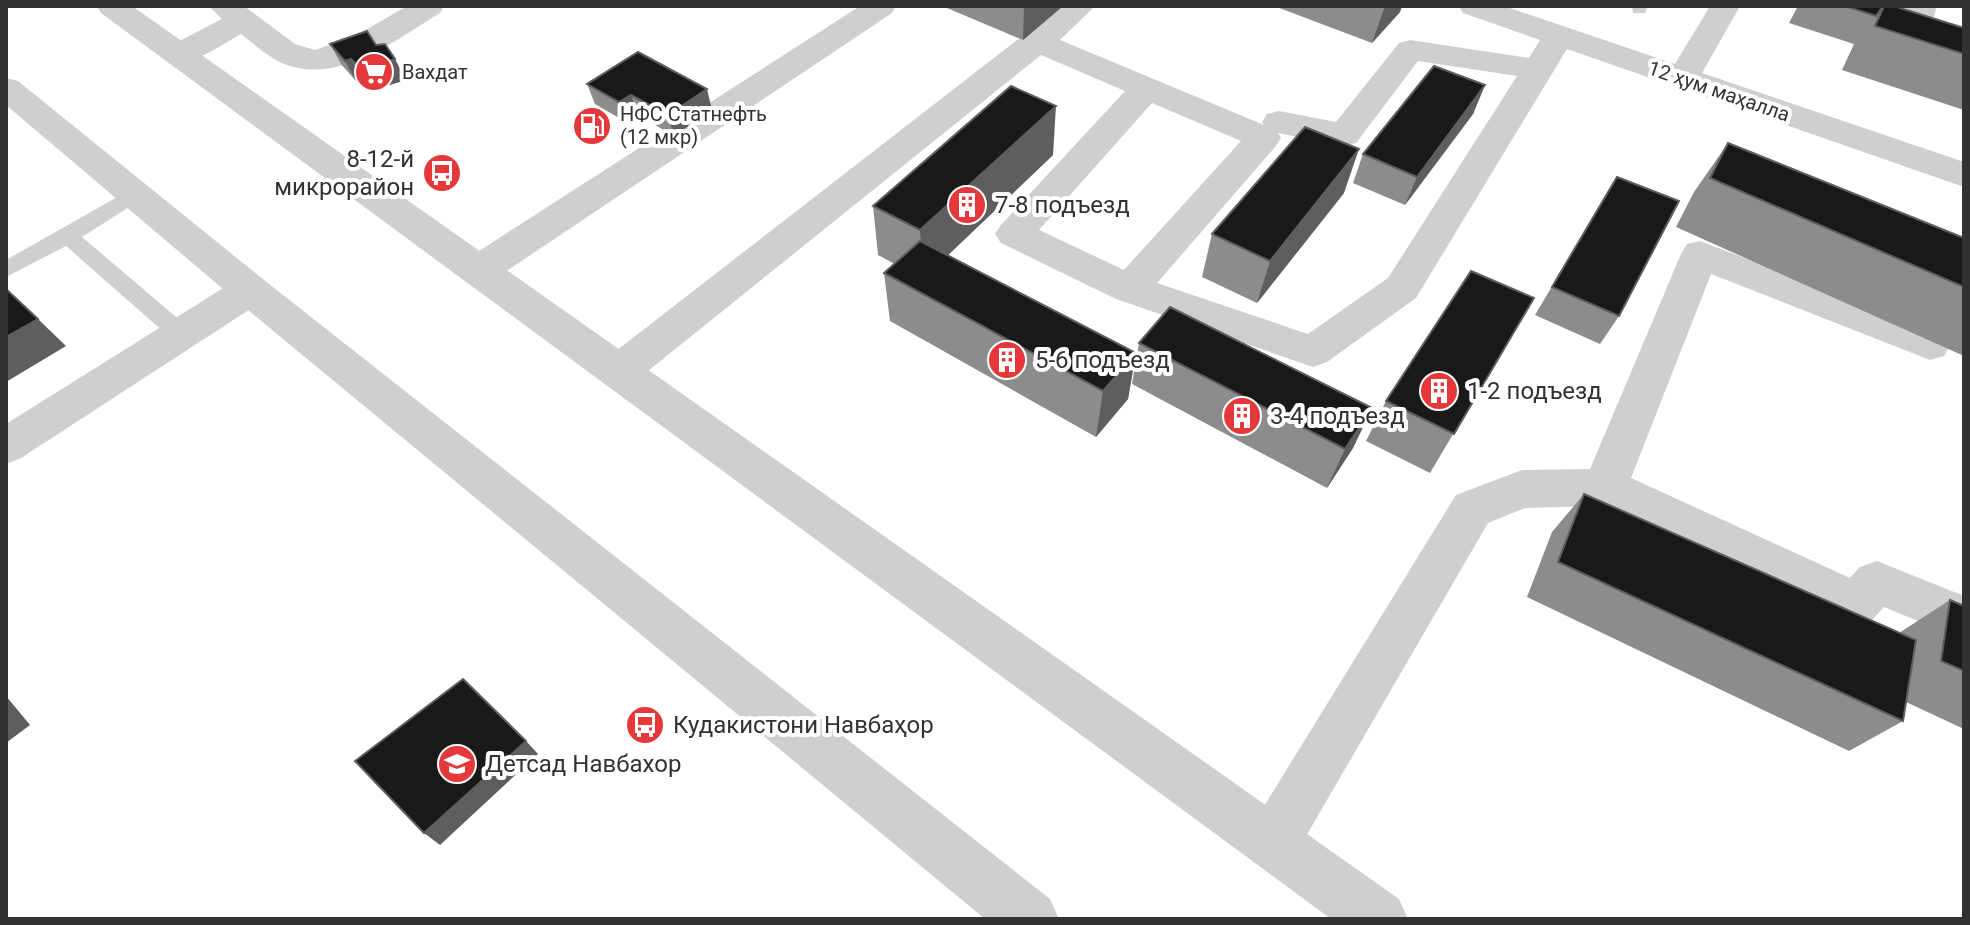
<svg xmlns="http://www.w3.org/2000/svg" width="1970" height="925" viewBox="0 0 1970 925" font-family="Roboto,sans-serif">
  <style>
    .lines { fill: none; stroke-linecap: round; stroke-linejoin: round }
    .service { fill: #cfcfcf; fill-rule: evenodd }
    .minor { fill: #cfcfcf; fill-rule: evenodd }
    .tertiary { fill: #cfcfcf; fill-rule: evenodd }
    .wall { fill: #8c8c8c }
    .shaded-wall { fill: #5e5e5e }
    .building { fill: #191919; stroke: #5e5e5e; stroke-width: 2 }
    .labels { text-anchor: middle; stroke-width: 8; stroke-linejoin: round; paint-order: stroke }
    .far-poi-label { font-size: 20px; fill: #323232; stroke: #fff; text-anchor: start }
    .far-street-label { font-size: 20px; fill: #323232; stroke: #fff }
    .poi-label { font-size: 24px; fill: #323232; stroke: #fff; text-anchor: start }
  </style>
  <rect width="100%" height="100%" fill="#fff"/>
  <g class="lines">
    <!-- service -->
    <g class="service">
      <polygon points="1632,6 1648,6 1645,13 1633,13"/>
      <polygon points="135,187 142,189 145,194 142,199 82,237 189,328 192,334 189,340 181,342 173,340 66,246 6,277 6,260"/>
    </g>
    <!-- minor -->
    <g class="minor">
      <path d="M209 6H244L295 44 315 50 355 36 407 6H444L440 13C397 39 340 84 287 65 270 59 255 45 241 34 219 46 193 67 168 61L163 54 168 47 222 19Z"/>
      <polygon points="860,6 896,6 892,13 493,280 479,284 465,280 460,270 465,260"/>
      <path d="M1061 6H1095L1060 40 1264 125 1262 122 1267 114 1279 111 1336 122 1399 43 1410 40 1529 58 1540 40 1463 13 1459 6H1504L1675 64 1710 6H1740L1702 73 1964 162V187L1567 49 1416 298 1327 362 1313 367 1116 299 1001 243 995 234 1001 225 1125 91 1041 55 633 383 618 388 603 383 597 372 603 361ZM1418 61 1517 76 1388 278 1308 334 1157 283 1276 146 1281 138 1278 133 1344 146 1356 143ZM1152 103 1241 141 1124 270 1039 230Z"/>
      <polygon points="1907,6 1937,6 1925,47 1964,59 1964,80 1896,59 1891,52"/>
      <polygon points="1700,241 1944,334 1950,345 1944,356 1930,360 1711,274 1631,478 1850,578 1860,567 1877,561 1964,596 1964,640 1884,607 1873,619 1856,625 1601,506 1525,508 1488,523 1291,862 1272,870 1253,862 1245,843 1253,824 1456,495 1522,470 1590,469 1681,254 1687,244"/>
      <polygon points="250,276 264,280 270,290 264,300 21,458 6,464 6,424 236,280"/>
    </g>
    <!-- tertiary -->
    <g class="tertiary">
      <polygon points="97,6 132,6 1399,899 1408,919 1331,919 101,13"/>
      <polygon points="6,78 18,81 264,280 1050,899 1059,919 985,919 236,300 6,105"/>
    </g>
  </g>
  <!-- wall -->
  <g class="wall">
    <polygon points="947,6 1063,6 1023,40 947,8"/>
    <polygon points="1274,6 1402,6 1400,12 1372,43"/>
    <polygon points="1798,6 1894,6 1964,28 1964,110 1842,70 1854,44 1789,23"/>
    <polygon points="330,44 376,45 406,80 373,90 362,79 356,81 341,64"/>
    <polygon points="587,84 712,110 674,136 638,115 626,122 595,104"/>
    <polygon points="1485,85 1473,114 1405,205 1353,183 1363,154"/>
    <polygon points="1728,143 1964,238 1964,356 1676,227 1694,192"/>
    <polygon points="1053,155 948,255 1136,353 1128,399 1096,437 890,321 884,273 895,264 878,255 873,206"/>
    <polygon points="1617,177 1619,316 1600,344 1535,315"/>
    <polygon points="1344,193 1257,303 1202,277 1212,234"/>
    <polygon points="1534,298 1430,473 1366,441 1386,401"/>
    <polygon points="1139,343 1372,408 1353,448 1327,488 1132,384"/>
    <polygon points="1584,494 1899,633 1950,600 1964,606 1964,729 1906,702 1903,721 1849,751 1527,597 1552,532"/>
  </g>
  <!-- shaded-wall -->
  <g class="shaded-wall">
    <polygon points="1024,6 1063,6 1023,40"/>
    <polygon points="1385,6 1402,6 1400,12 1372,43"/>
    <polygon points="351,59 362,79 356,81 345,61"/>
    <polygon points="395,59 406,80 373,90 362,70"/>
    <polygon points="1485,85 1473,114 1405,205 1417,177"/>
    <polygon points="707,89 712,110 674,136 668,115"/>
    <polygon points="631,95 638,115 626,122 619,102"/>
    <polygon points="1056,106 1053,155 923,279 920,230"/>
    <polygon points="1359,149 1344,193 1257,303 1270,261"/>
    <polygon points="38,319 66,346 6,382 6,337"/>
    <polygon points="1136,353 1128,399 1096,437 1103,391"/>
    <polygon points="1372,408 1353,448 1327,488 1345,449"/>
    <polygon points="6,696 30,725 6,743"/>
    <polygon points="526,741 538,754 440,845 424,833"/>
  </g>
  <!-- building -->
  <g class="building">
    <polygon points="1845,6 1883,6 1876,16"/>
    <polygon points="1884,6 1894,6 1964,28 1964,54 1875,26"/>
    <polygon points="367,31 376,45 385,44 395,59 362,70 351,59 345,61 330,44"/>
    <polygon points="638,52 707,89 668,115 631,95 619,102 587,84"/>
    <polygon points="1434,66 1485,85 1417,177 1363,154"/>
    <polygon points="1011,86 1056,106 920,230 873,206"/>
    <polygon points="1305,127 1359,149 1270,261 1212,234"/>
    <polygon points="1728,143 1964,238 1964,287 1710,178"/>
    <polygon points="1617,177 1679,201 1619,316 1552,287"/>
    <polygon points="920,241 1136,353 1103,391 884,273"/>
    <polygon points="1471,271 1534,298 1454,434 1386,401"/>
    <polygon points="6,289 38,319 6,337"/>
    <polygon points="1170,307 1372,408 1345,449 1139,343"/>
    <polygon points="1584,494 1916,640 1903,721 1558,562"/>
    <polygon points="1950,600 1964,606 1964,671 1941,661"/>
    <polygon points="463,679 526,741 424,833 355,761"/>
  </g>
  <!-- icons -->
  <defs>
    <symbol id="supermarket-disc" viewBox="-11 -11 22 22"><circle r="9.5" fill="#e5383b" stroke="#fff"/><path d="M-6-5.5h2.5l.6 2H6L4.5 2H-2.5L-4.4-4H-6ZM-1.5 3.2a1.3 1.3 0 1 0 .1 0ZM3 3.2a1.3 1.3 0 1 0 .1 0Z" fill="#fff"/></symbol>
    <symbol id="fuel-disc" viewBox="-11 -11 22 22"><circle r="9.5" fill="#e5383b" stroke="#fff"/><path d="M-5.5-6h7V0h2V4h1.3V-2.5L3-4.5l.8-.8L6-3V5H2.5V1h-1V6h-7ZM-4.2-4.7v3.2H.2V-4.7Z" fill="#fff"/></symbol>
    <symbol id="bus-disc" viewBox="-11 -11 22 22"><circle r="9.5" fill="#e5383b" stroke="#fff"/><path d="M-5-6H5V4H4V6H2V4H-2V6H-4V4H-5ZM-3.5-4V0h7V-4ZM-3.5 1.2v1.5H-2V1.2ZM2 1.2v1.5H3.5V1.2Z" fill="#fff"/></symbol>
    <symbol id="building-disc" viewBox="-11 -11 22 22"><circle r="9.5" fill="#e5383b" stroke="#fff"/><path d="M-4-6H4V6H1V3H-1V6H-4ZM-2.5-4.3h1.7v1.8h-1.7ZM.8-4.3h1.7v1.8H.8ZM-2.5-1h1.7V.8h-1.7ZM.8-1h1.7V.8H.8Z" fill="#fff"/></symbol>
    <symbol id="school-disc" viewBox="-11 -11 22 22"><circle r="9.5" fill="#e5383b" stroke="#fff"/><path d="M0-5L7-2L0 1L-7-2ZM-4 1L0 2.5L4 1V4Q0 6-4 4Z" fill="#fff"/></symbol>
  </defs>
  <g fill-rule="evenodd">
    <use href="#supermarket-disc" x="352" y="50" width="44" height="44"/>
    <use href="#fuel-disc" x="570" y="104" width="44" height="44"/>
    <use href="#bus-disc" x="420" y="151" width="44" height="44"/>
    <use href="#building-disc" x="945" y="183" width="44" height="44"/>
    <use href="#building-disc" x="985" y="338" width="44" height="44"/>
    <use href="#building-disc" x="1417" y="369" width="44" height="44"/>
    <use href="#building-disc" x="1220" y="394" width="44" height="44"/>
    <use href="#bus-disc" x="623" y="703" width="44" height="44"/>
    <use href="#school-disc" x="435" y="742" width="44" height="44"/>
  </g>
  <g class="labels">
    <!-- far-poi labels -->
    <g class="far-poi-label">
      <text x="402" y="79">Вахдат</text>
      <text x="620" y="121">НФС Статнефть<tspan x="620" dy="23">(12 мкр)</tspan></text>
    </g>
    <!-- far-street labels -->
    <g class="far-street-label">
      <text transform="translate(1719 91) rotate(19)" y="7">12 ҳум маҳалла</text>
    </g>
    <!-- poi labels -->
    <g class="poi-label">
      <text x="414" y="167" text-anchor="end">8-12-й<tspan x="414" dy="28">микрорайон</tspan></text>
      <text x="995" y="213">7-8 подъезд</text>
      <text x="1035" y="368">5-6 подъезд</text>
      <text x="1467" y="399">1-2 подъезд</text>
      <text x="1270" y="424">3-4 подъезд</text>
      <text x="673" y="733">Кудакистони Навбаҳор</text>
      <text x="485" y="772">Детсад Навбахор</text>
    </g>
  </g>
  <!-- border -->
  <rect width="1970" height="925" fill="none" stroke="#323232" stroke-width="16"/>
</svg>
